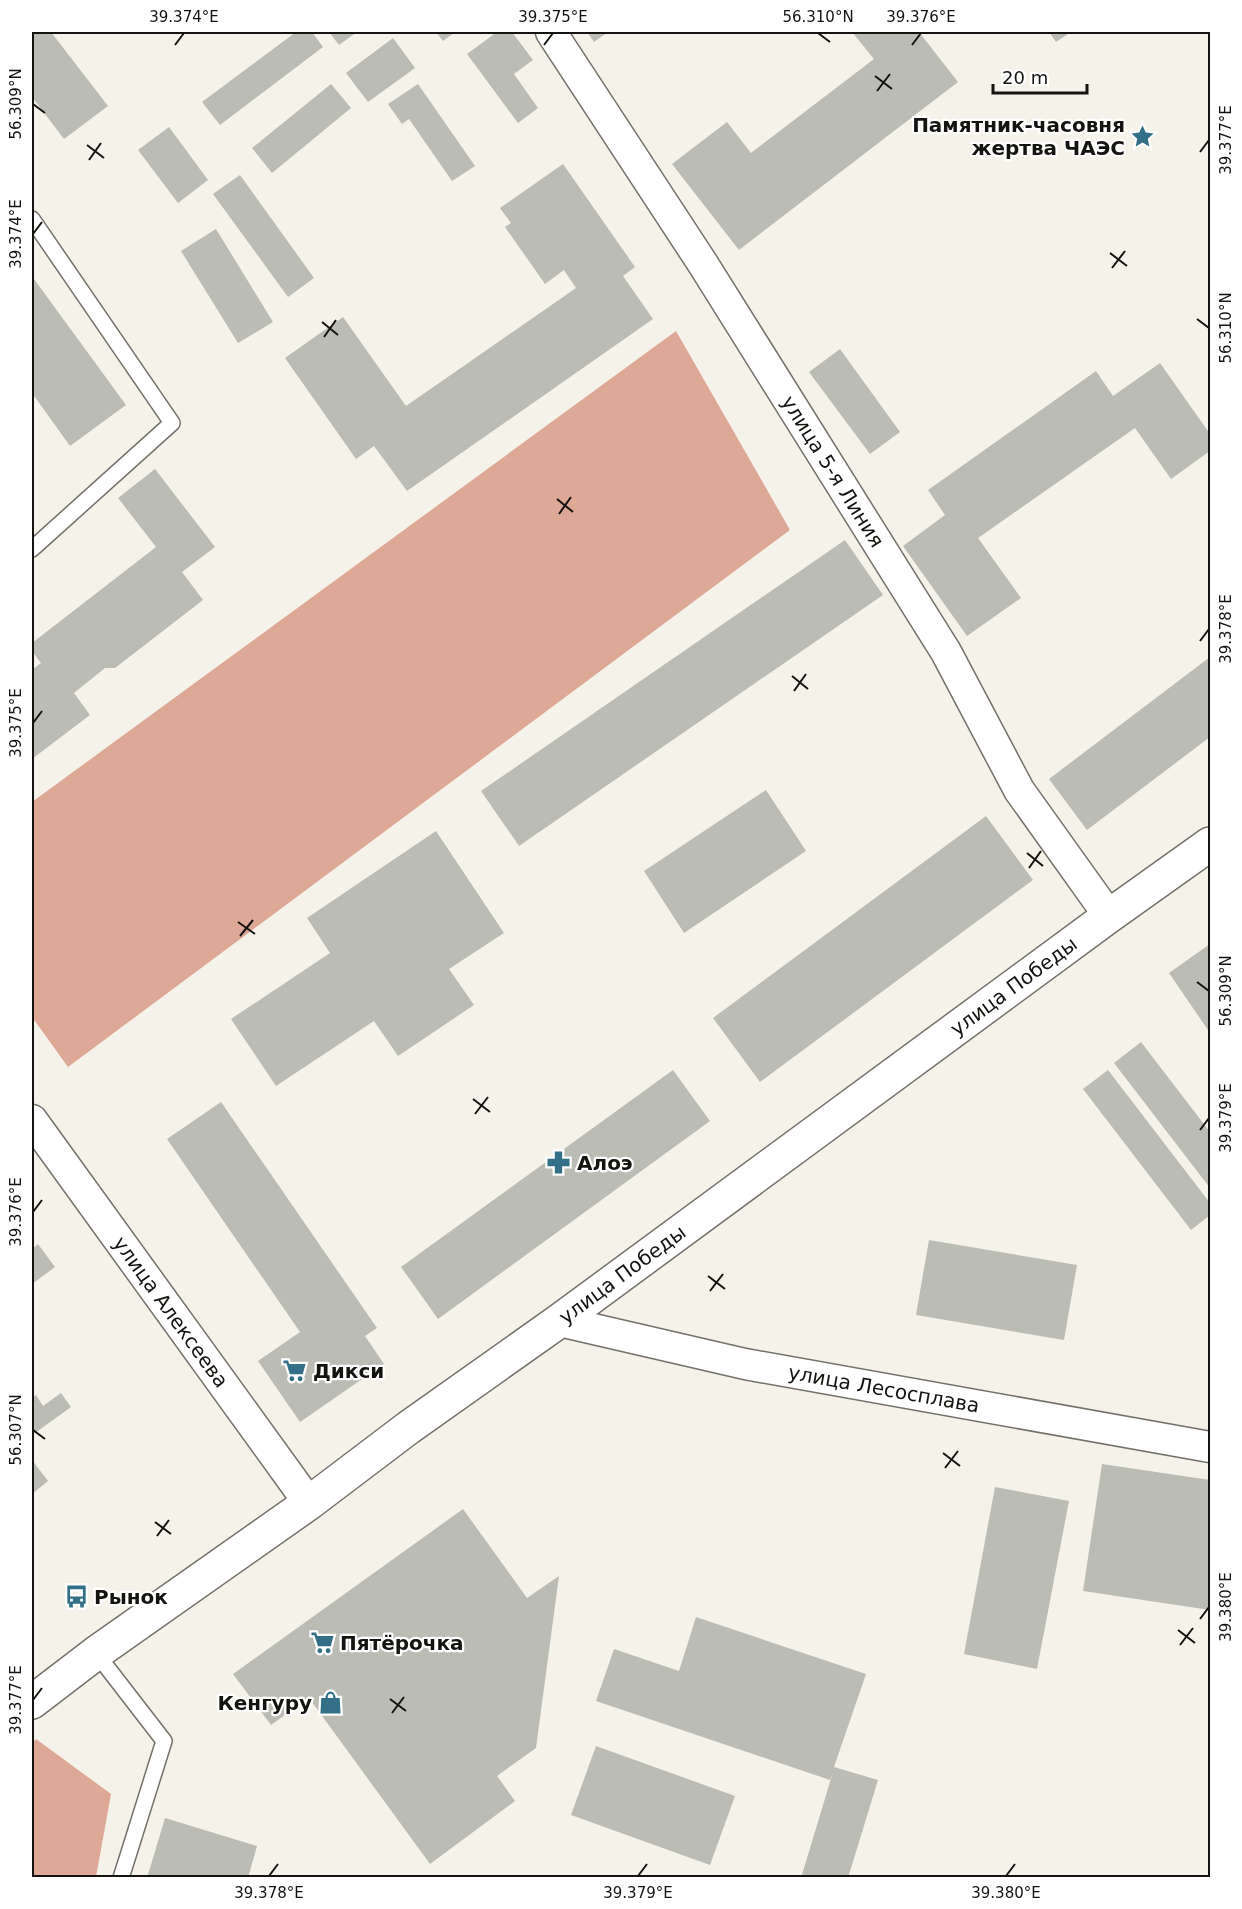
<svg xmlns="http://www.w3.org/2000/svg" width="1242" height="1909" viewBox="0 0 1242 1909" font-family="'DejaVu Sans',sans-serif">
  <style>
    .forest { fill: #dea896 }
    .building { fill: #bbbdb5 }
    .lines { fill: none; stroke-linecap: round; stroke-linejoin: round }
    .service-casing { stroke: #737169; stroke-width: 18 }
    .minor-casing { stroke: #737169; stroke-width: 33 }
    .secondary-casing { stroke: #737169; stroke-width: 36 }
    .service { stroke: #fff; stroke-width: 15 }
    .minor { stroke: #fff; stroke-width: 30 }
    .secondary { stroke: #fff; stroke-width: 33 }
    .ticks { fill: none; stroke: #141310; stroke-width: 2 }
    .labels { text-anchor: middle; stroke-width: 4.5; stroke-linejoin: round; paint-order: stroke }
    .poi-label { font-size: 20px; font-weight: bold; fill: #141310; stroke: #fff; text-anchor: start }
    .street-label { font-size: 20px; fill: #141310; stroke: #fff }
    .neatline { fill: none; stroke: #141310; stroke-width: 2 }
    .ticks-label { font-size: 15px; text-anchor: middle; fill: #141310 }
  </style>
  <rect width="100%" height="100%" fill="#f5f2e9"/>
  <!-- forest -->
  <g class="forest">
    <polygon points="676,331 790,530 68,1067 32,1017 32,802"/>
    <polygon points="36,1739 111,1794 96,1877 32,1877 32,1744"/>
  </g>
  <!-- building -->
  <g class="building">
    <polygon points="32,32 51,32 108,106 64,139 32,97"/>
    <polygon points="296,32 312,32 323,47 220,125 202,102"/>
    <polygon points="329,32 357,32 339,45"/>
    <polygon points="436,32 455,32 443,41"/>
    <polygon points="497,32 512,32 533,60 514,74 538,108 518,123 467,54"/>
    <polygon points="587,32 608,32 594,42"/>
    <polygon points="852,32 919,32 958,82 739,250 672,164 727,122 751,153 874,59"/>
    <polygon points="1049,32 1071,32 1056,42"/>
    <polygon points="393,38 415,68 368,102 346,73"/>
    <polygon points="331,84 351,108 272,173 252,148"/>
    <polygon points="418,84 475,166 452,181 409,119 402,124 388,104"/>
    <polygon points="169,127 208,180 178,203 138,150"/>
    <polygon points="563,164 635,267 623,276 653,319 407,491 374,446 356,459 285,358 343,317 406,406 576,288 564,270 545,284 505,227 511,223 500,208"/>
    <polygon points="240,175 314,278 288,297 213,194"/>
    <polygon points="216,229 273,322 238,343 181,251"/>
    <polygon points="34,279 126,405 70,446 32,393 32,281"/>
    <polygon points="840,349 900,432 870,454 809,372"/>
    <polygon points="1160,363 1210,434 1210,451 1171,479 1135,428 978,538 1021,598 967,636 903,546 945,515 928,490 1096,371 1113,396"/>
    <polygon points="155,469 215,547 182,572 203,600 115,668 105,668 74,693 90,715 32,759 32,670 41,663 32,651 32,643 156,547 118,498"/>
    <polygon points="845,540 883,595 519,846 481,791"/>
    <polygon points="1210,657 1210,737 1087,830 1049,779"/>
    <polygon points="766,790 806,851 684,933 644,871"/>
    <polygon points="986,816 1033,880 760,1082 713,1018"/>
    <polygon points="436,831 504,933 449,969 474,1005 398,1056 374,1021 276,1086 231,1019 330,953 307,918"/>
    <polygon points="1210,944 1210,1033 1169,973"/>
    <polygon points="1141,1042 1210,1132 1210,1188 1114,1063"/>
    <polygon points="673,1070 710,1121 438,1319 401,1267"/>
    <polygon points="1108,1070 1210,1203 1210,1215 1191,1230 1083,1089"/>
    <polygon points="221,1102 377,1328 365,1336 384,1364 300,1422 258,1361 300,1332 167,1139"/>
    <polygon points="929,1240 1077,1265 1064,1340 916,1315"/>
    <polygon points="38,1244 55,1267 32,1284 32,1249"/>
    <polygon points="61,1393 71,1407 35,1433 32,1428 32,1398 36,1395 43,1406"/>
    <polygon points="32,1460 48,1481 32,1494"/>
    <polygon points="1102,1464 1210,1480 1210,1610 1083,1591"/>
    <polygon points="995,1487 1069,1501 1037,1669 964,1654"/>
    <polygon points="463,1509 527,1598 559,1576 536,1748 497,1776 515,1801 430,1864 309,1698 271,1725 233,1674"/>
    <polygon points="696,1617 866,1674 834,1767 878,1780 848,1878 801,1878 833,1772 830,1780 596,1701 614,1649 679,1671"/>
    <polygon points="596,1746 735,1796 710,1865 571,1815"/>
    <polygon points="165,1818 257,1846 248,1878 147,1878"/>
  </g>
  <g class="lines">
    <defs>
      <g id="service">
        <polyline points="32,219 172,423 32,549"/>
        <polyline points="96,1653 164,1741 121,1878"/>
      </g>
      <g id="minor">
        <path id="s1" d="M551 32 703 264 946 652 1019 790 1109 916"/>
        <path id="s2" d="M32 1120 309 1503"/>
        <path id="s3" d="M559 1321 745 1364 1210 1447"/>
      </g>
      <g id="secondary">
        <path id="s4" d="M32 1702 96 1653 309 1503 408 1428 559 1321 1109 916 1210 844"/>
      </g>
    </defs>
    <!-- service casing -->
    <use href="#service" class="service-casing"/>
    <!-- minor casing -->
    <use href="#minor" class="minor-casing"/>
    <!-- secondary casing -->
    <use href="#secondary" class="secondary-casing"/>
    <!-- service -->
    <use href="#service" class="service"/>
    <!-- minor -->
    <use href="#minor" class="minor"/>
    <!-- secondary -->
    <use href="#secondary" class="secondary"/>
  </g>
  <!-- ticks -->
  <path class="ticks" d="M818 33 830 42M175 45 184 33M544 45 553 33M912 45 921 33M875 76 892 89M877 91 890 74M33 104 45 113M87 145 104 158M1200 152 1209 140M89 160 101 143M33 234 42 222M1110 253 1127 266M1112 268 1125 251M1197 319 1209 328M322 322 338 335M324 337 336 320M557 499 573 512M559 514 571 497M1200 641 1209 629M792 676 808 689M794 691 806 674M33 723 42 711M1027 853 1043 866M1029 868 1041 851M238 922 255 934M240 936 253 920M1197 982 1209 991M473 1099 490 1112M475 1114 488 1097M1200 1130 1209 1118M33 1212 42 1200M708 1276 725 1289M710 1291 723 1274M33 1430 45 1439M943 1453 960 1466M945 1468 958 1451M155 1522 171 1534M157 1536 169 1520M1200 1619 1209 1607M1178 1630 1195 1643M1180 1645 1193 1628M390 1699 406 1711M33 1700 42 1688M392 1713 404 1697M269 1876 278 1864M638 1876 647 1864M1006 1876 1015 1864"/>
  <!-- icons -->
  <defs>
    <symbol id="sight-bare" viewBox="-9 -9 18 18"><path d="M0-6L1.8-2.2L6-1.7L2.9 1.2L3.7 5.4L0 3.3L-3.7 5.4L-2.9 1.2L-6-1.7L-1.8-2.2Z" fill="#336f86" stroke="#fff" stroke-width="2.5" paint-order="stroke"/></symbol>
    <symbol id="pharmacy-bare" viewBox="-9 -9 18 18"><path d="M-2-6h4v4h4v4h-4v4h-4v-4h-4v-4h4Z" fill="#336f86" stroke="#fff" stroke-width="2.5" paint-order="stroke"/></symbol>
    <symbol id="supermarket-bare" viewBox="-9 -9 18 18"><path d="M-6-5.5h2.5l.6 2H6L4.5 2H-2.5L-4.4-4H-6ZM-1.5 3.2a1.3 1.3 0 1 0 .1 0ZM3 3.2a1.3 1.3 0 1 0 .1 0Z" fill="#336f86" stroke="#fff" stroke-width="2.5" paint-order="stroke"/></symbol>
    <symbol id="bus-bare" viewBox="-9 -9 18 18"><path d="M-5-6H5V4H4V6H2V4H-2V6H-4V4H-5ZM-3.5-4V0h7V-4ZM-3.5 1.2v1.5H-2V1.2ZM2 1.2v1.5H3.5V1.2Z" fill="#336f86" stroke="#fff" stroke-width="2.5" paint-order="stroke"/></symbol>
    <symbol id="shop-bare" viewBox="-9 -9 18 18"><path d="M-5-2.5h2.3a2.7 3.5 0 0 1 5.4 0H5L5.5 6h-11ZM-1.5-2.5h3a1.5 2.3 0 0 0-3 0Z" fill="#336f86" stroke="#fff" stroke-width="2.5" paint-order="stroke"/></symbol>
  </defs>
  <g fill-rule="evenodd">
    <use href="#sight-bare" x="1126" y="120" width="33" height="33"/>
    <use href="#pharmacy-bare" x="542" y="1146" width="33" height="33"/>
    <use href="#supermarket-bare" x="278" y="1354" width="33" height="33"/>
    <use href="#bus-bare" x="60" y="1580" width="33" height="33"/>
    <use href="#supermarket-bare" x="306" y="1626" width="33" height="33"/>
    <use href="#shop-bare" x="314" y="1686" width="33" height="33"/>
  </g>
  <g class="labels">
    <!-- poi labels -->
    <g class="poi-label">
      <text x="1125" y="132" text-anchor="end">Памятник-часовня<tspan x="1125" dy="23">жертва ЧАЭС</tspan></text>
      <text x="577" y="1170">Алоэ</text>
      <text x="313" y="1378">Дикси</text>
      <text x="94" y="1604">Рынок</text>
      <text x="340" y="1650">Пятёрочка</text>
      <text x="312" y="1710" text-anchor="end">Кенгуру</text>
    </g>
    <!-- street labels -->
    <g class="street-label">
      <text dy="7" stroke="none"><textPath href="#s1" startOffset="522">улица 5-я Линия</textPath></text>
      <text dy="7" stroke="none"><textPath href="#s4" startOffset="1215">улица Победы</textPath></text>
      <text dy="7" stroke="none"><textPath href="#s4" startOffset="729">улица Победы</textPath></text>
      <text dy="7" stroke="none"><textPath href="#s2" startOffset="237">улица Алексеева</textPath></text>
      <text dy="7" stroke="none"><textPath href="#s3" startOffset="332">улица Лесосплава</textPath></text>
    </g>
  </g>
  <!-- border -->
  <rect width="1242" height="1909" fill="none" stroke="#ffffff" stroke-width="66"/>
  <!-- scale -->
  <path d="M993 84v9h94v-9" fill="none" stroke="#141310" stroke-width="3"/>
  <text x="1002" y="84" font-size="18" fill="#141310" stroke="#ffffff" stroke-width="4.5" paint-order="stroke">20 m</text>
  <rect x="33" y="33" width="1176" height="1843" class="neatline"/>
  <g class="ticks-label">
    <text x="184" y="22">39.374°E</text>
    <text x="553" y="22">39.375°E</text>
    <text x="818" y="22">56.310°N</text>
    <text x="921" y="22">39.376°E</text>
    <text transform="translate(16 104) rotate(-90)" y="5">56.309°N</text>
    <text transform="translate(1226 140) rotate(-90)" y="5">39.377°E</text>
    <text transform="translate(16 234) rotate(-90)" y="5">39.374°E</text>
    <text transform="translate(1226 328) rotate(-90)" y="5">56.310°N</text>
    <text transform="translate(1226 629) rotate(-90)" y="5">39.378°E</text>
    <text transform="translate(16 723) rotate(-90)" y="5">39.375°E</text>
    <text transform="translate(1226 991) rotate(-90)" y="5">56.309°N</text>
    <text transform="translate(1226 1118) rotate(-90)" y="5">39.379°E</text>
    <text transform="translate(16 1212) rotate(-90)" y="5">39.376°E</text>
    <text transform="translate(16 1430) rotate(-90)" y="5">56.307°N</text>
    <text transform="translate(1226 1607) rotate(-90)" y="5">39.380°E</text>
    <text transform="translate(16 1700) rotate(-90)" y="5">39.377°E</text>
    <text x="269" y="1898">39.378°E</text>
    <text x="638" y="1898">39.379°E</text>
    <text x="1006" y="1898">39.380°E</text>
  </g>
</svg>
